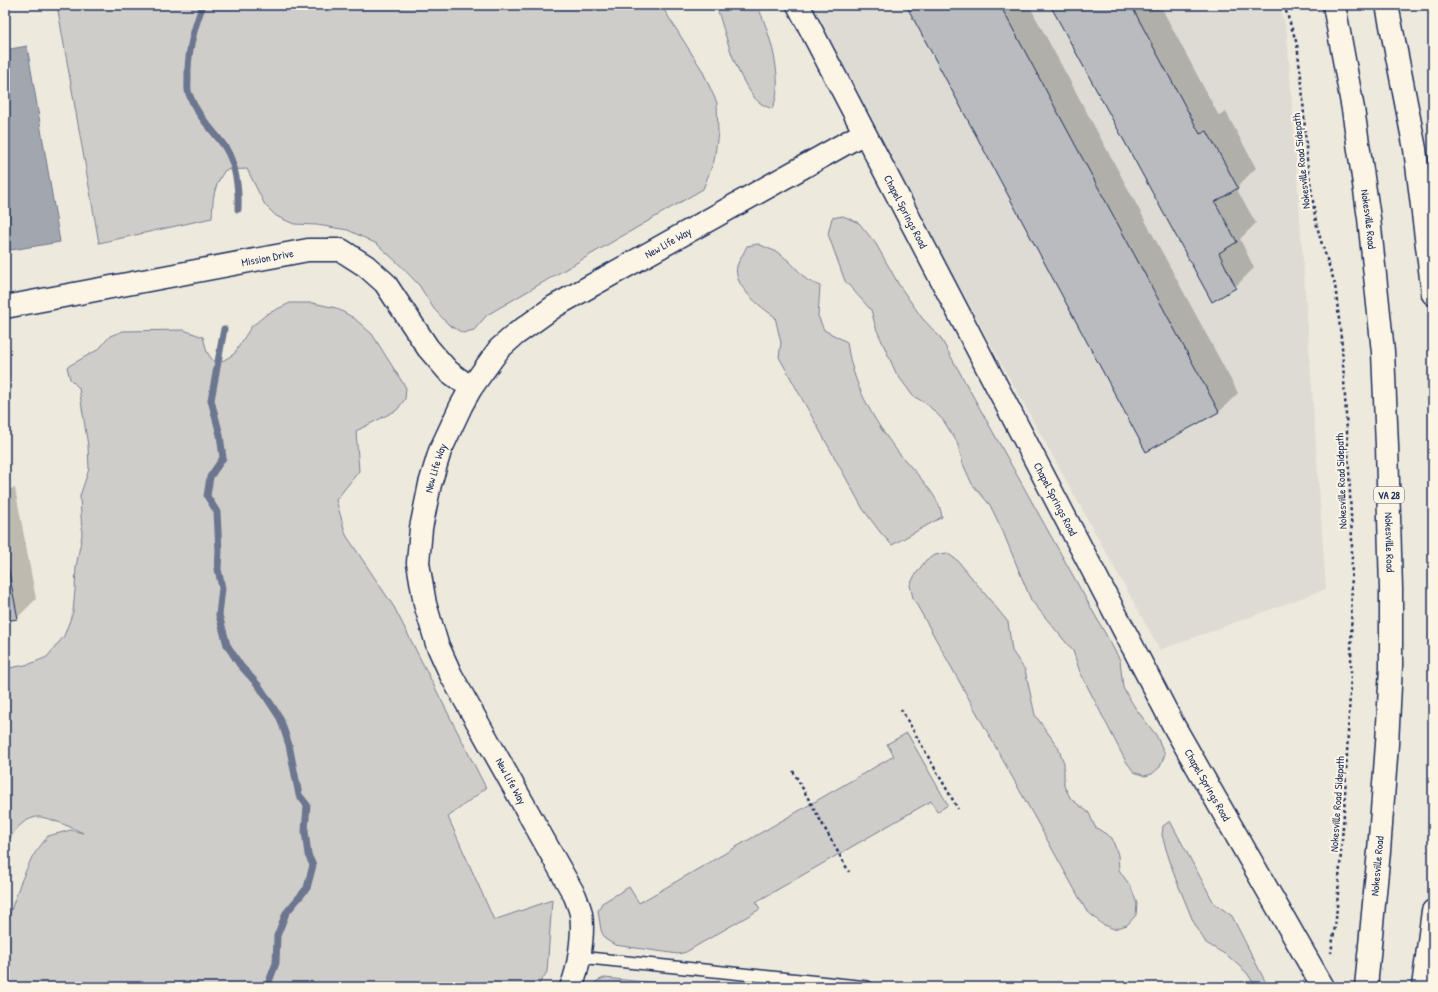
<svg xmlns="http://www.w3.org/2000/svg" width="1438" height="992" viewBox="0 0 1438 992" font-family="'Patrick Hand',sans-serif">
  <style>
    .built { fill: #dedbd4 }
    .green { fill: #cfcdca; stroke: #757e94 }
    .water { fill: #a2a7af; stroke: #6c778f }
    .shadow { fill: #0003 }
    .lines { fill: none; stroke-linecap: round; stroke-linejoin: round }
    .stream { stroke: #6c778f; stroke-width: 7 }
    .building { fill: #babbbe; stroke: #1b2f5e }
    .service-casing { stroke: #1b2f5e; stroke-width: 14 }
    .minor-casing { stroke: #1b2f5e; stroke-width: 25 }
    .trunk-casing { stroke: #1b2f5e; stroke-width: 25 }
    .path { stroke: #1b2f5e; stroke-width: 2.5; stroke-dasharray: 3 3; stroke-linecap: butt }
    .service { stroke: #fcf5e5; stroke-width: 11 }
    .minor { stroke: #fcf5e5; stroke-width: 22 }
    .trunk { stroke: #fcf5e5; stroke-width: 22 }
    .labels { text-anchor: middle; stroke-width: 4; stroke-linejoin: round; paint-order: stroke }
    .shield { fill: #fcf5e5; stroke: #5e6a86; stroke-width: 1 }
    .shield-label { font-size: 10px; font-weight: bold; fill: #1b2f5e }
    .street-label { font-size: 11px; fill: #1b2f5e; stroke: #fcf5e5 }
  </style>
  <rect width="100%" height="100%" fill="#eee9dd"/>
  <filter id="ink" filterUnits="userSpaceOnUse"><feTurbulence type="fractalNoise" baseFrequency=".025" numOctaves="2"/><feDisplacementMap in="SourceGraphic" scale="8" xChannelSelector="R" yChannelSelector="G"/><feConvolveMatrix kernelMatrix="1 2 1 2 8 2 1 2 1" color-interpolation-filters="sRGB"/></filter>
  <g filter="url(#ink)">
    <!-- built -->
    <polygon class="built" points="803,5 1280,5 1287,33 1326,589 1160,650"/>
    <!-- green -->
    <g class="green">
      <path d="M57 5H661L702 70 717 103 718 133 714 161 703 189 487 315 474 330 463 333 449 325 434 309 419 285 399 264 377 244 348 230 317 225 294 224 276 216 265 205 247 169 225 170C213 188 213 197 212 218L99 243Z"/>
      <path d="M716 5H757C769 30 786 83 772 109 765 106 758 103 754 97 734 72 726 35 716 5Z"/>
      <polygon points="843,216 859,223 876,244 899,285 922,318 940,337 1120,660 1123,688 1136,709 1156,735 1165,754 1160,767 1152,774 1145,776 1134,772 1125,760 1080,672 1073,651 1031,600 1003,532 990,505 972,484 963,464 957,442 943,420 927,404 913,396 896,373 876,328 871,310 845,281 828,234 832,218"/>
      <path d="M758 244 777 252 789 261 807 280 820 286 818 316 824 330 847 342C852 383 873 420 898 452 910 467 929 485 938 503 940 507 941 512 942 517L892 545 880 532 863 509 779 357 781 343 775 317C761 307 732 286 737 266 739 260 744 253 747 246Z"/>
      <path d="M290 303H313L336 308 354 318 372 334 406 388 405 399 397 410 356 431 359 471 336 500 346 535 394 607 486 788 448 817 494 920 552 900 547 972 537 987H10L5 982V928L20 884 32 857 48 836 71 830 83 833C75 829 45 815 36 817 19 821 11 834 5 850V669L30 664 47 657 64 636 73 612 75 590 76 567 82 535 80 496 89 469 88 446 79 388 70 379 67 367 99 349 110 336 123 331 184 330 203 337 207 352 216 365 234 354 251 327 267 314Z"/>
      <polygon points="947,553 958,561 1008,622 1012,651 1025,670 1035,715 1058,747 1064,763 1064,786 1071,799 1089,813 1095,827 1112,838 1118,855 1119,870 1131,887 1137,904 1136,915 1127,925 1114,929 1102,924 1086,910 913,598 910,585 915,575 926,560 935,555"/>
      <polygon points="907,733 948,805 937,812 931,801 756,902 760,909 686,952 678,954 615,945 605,939 601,930 598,911 602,903 629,887 639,903 894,756 887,744"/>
      <polygon points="1170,821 1214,903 1232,916 1268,987 1256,987 1247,973 1228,956 1206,943 1193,921 1175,877 1166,849 1162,835 1163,826"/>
      <polygon points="604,978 697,987 592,987 597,981"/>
    </g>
    <!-- water -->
    <polygon class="water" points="27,46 60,242 5,251 5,50"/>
    <!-- shadow -->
    <g class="shadow">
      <polygon points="907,5 1029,5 1238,393 1219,412"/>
      <polygon points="1051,5 1160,5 1219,116 1226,112 1256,168 1236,188 1256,223 1240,239 1254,268 1235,287"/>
      <polygon points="15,488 36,599 17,618 5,620 5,490"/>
    </g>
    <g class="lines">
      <!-- stream -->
      <g class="stream">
        <path d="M203 5C193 30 187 53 188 79 188 84 187 90 189 94 198 118 212 128 225 147 236 164 239 190 238 209"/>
        <polyline points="224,329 211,400 220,435 223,458 210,477 207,496 217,512 219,551 218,569 222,588 219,615 227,645 240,665 259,686 280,718 289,745 299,795 307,805 305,831 308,855 313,865 307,888 286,913 277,936 276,963 267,987"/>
      </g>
    </g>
    <!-- building -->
    <g class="building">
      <polygon points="906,5 1000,5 1219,412 1146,452"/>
      <polygon points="1050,5 1131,5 1200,134 1207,131 1238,188 1215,202 1237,242 1219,253 1236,288 1212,302"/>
      <polygon points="5,552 18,619 5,621"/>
    </g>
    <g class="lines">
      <defs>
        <polyline id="service" points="579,957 867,987"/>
        <g id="minor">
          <path id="s1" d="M798 5 1175 728 1323 987"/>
          <path id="s2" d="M5 307 308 250H341L366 266 385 283 428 348 448 371 471 388"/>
          <path id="s3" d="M571 987C579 970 584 932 581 914 580 908 577 902 575 896L451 675 437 644 425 604 418 563 421 528 430 484 440 451 461 406 471 388 499 349 516 334 555 306 864 133"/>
        </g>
        <g id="trunk">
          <path id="s4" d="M1334 5 1353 109 1369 218 1383 352 1387 446 1391 589V666L1387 744 1379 851 1366 987"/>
          <polyline points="1387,5 1415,149 1433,294"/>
          <polyline points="1423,987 1433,911"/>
        </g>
      </defs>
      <!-- service casing -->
      <use href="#service" class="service-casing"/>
      <!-- minor casing -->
      <use href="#minor" class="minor-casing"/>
      <!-- trunk casing -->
      <use href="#trunk" class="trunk-casing"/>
      <!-- path -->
      <g class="path">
        <polyline points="1284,5 1297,44 1302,85 1307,161 1316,222 1321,241 1335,284 1342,346 1348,449 1352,539 1351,674 1344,813 1336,919 1331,953"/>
        <polyline points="901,709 958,809"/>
        <polyline points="793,771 849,872"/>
      </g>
      <!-- service -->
      <use href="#service" class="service"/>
      <!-- minor -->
      <use href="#minor" class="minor"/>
      <!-- trunk -->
      <use href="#trunk" class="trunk"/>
    </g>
  </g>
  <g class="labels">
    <!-- shield labels -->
    <rect class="shield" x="1374" y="487" width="30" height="16" rx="3"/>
    <g class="shield-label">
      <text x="1389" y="499">VA 28</text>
    </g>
    <!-- street labels -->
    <g class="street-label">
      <text transform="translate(1301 161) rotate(-96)" y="4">Nokesville Road Sidepath</text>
      <text dy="4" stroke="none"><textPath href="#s1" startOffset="233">Chapel Springs Road</textPath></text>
      <text dy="4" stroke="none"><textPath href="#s4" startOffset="217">Nokesville Road</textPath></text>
      <text dy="4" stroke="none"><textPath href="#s3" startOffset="897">New Life Way</textPath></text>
      <text dy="4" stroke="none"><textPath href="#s2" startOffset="267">Mission Drive</textPath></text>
      <text dy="4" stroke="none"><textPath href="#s3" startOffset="561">New Life Way</textPath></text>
      <text transform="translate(1341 481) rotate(-92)" y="4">Nokesville Road Sidepath</text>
      <text dy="4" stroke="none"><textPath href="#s1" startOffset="557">Chapel Springs Road</textPath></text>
      <text dy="4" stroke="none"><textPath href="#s4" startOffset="541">Nokesville Road</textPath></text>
      <text transform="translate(511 781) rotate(61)" y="4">New Life Way</text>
      <text dy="4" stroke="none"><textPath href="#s1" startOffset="881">Chapel Springs Road</textPath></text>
      <text transform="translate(1337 804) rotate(-86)" y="4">Nokesville Road Sidepath</text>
      <text transform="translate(1377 866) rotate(-85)" y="4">Nokesville Road</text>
    </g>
  </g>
  <!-- margin -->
  <rect width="1438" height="992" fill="none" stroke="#fcf5e5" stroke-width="20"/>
  <rect x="10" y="10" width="1418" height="972" fill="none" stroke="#1b2f5e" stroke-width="1.5" filter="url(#ink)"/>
</svg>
